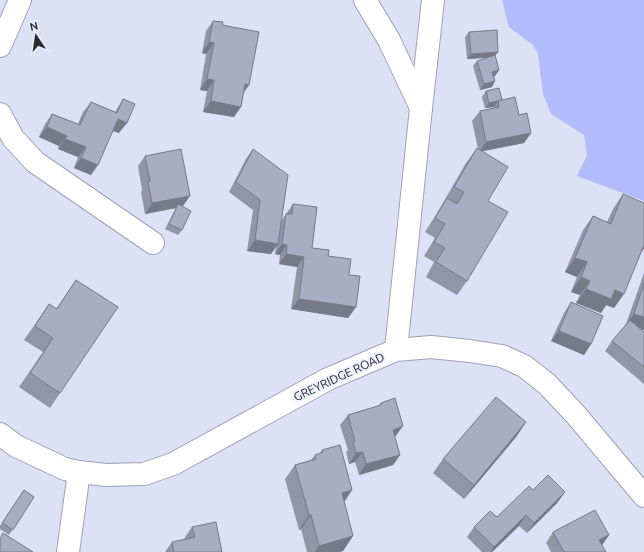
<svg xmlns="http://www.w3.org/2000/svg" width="644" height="552" viewBox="0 0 644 552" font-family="Ubuntu,sans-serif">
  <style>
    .green { fill: #b2bcfb }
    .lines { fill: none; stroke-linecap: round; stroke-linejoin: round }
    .minor-casing { stroke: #9ea2b6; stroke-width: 24 }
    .minor { stroke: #fff; stroke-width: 22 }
    .wall { fill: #9195a6 }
    .shaded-wall { fill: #767987 }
    .building { fill: #a9adc1; stroke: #767987 }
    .labels { text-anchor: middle; stroke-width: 4; stroke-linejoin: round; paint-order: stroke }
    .street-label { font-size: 12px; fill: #292b33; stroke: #eceffc }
  </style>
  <rect width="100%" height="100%" fill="#dde1f6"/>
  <!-- green -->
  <polygon class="green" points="502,0 644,0 644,201 577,176 587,155 584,135 551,114 543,94 538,54 533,45 509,27"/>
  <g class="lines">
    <defs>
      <g id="minor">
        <polyline points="365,0 389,40 421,108"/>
        <polyline points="0,46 20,0"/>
        <polyline points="0,114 13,138 35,162 153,243"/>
        <polyline points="396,350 421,108 433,0"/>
        <polyline points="0,434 16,446 65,469 79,472 106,475 144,474 173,464 328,379 396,350 431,347 470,351 502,356 524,366 547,384 576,415 644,496"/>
        <polyline points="68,552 79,472"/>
      </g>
    </defs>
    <!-- minor casing -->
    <use href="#minor" class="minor-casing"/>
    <!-- minor -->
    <use href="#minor" class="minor"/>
  </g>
  <!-- wall -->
  <g class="wall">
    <polygon points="213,21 222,25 244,92 234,117 203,112 207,91 200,90 206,54 202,53 206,31"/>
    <polygon points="469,32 498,52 495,56 499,70 495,76 494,76 495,81 492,87 480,90 473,66 477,61 487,58 467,59 465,37"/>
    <polygon points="486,91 502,100 519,115 531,133 524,143 482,151 488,201 467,281 457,295 426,277 434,262 424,256 435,238 425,232 437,213 444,201 466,163 477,148 478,149 472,121 480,111 493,108 494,107 485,108 482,97"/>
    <polygon points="123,99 119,133 113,131 91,175 74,168 78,157 58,149 59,146 39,137 45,124 52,114 78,124 83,112 91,102 115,112"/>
    <polygon points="253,149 281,221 293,204 312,248 328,256 349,275 356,307 348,318 291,309 297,267 279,264 280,255 275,254 276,247 271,254 247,251 253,210 229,192 246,159"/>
    <polygon points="145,156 183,206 182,230 178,235 165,229 176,208 145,214 141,192 142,190 138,166"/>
    <polygon points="623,194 644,203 644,249 641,253 614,308 606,305 601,313 576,303 580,295 571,292 577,277 565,272 583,230 593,216 607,222 613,209"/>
    <polygon points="644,273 644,330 640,329 644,332 644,384 605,351 612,341 626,324"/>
    <polygon points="76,280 60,393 50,408 19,387 43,352 24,340 49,304 56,309"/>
    <polygon points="571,302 591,344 584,355 551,341 564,313"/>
    <polygon points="381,403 395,437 400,455 393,465 359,475 355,462 349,464 346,452 348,450 340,425 348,415 378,406"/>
    <polygon points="526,422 516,437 464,499 433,473 443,459"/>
    <polygon points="322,450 352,490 344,502 353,536 343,551 339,552 307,552 301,529 299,530 285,479 295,465 311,460 315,455 320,453"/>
    <polygon points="24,490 34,497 9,535 0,529 0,526"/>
    <polygon points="533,490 565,492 557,503 527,533 519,526 492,552 482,552 467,537 474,527 497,517"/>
    <polygon points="192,527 222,552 165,552 172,542 185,539 185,537"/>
    <polygon points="553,532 609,535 602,545 606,552 551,552 546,543"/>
  </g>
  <!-- shaded-wall -->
  <g class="shaded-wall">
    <polygon points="209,42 214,43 206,54 202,53"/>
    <polygon points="498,52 494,57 467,59 471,54"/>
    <polygon points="499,70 495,76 489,77 492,72"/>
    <polygon points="207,79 214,80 207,91 200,90"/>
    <polygon points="495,81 492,87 480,90 484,84"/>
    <polygon points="245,84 249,85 242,95"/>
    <polygon points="211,101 241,107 234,117 203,112"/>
    <polygon points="498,101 494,107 485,108 489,103"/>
    <polygon points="118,119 127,123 119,133 111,130"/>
    <polygon points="47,127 67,136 59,146 39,137"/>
    <polygon points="531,133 524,143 479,152 486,142"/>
    <polygon points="65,139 86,147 78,157 58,149"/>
    <polygon points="81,158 98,165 91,175 74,168"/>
    <polygon points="190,196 183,206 178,204 176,208 145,214 152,203"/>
    <polygon points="255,240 278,244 271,254 247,251"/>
    <polygon points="282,244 287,245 280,255 275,254"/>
    <polygon points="286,254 304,257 297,267 279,264"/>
    <polygon points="575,258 587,262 577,277 565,272"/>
    <polygon points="581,277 590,281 580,295 571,292"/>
    <polygon points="586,289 615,290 624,294 614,308 606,305 601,313 576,303"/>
    <polygon points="299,299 356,307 348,318 291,309"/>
    <polygon points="634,314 644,317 644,330 626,324"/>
    <polygon points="559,331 591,344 584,355 551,341"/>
    <polygon points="526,422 516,437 464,499 474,485"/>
    <polygon points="403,426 395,437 393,430"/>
    <polygon points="363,452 355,462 349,464 356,453"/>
    <polygon points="400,455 393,465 359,475 366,464"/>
    <polygon points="352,490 342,505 342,493"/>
    <polygon points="565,492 557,503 527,533 534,523"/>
    <polygon points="309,515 311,515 301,529 299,530"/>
    <polygon points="526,515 519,526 492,552 491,552 494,547"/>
    <polygon points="609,535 602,545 599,540"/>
    <polygon points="353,536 343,551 339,552 315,552 319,546"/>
  </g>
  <!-- building -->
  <g class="building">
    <polygon points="213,21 223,22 222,25 259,32 249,85 245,84 241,107 211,101 214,80 207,79 214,43 209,42"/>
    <polygon points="497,30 498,52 471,54 469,32"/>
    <polygon points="495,55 499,70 492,72 495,81 484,84 477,61"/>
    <polygon points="499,88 502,100 489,103 486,91"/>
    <polygon points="515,97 519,115 527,113 531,133 486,142 480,111 499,107 498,101"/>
    <polygon points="123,99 135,104 127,123 118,119 98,165 81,158 86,147 65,139 67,136 47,127 52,114 80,125 91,102 117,113"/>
    <polygon points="477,148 508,167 488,201 508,212 467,281 436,262 445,248 434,242 445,224 435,218 447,198 457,204 464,192 454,187"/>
    <polygon points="181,149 190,196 152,203 148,182 150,181 145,156"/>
    <polygon points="253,149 288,175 278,244 255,240 260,200 236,182"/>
    <polygon points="623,194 644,203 644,245 624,294 615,290 611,299 586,289 590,281 581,277 587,262 575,258 593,216 611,224"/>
    <polygon points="178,204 191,211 182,230 169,224"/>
    <polygon points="293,204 317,207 312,248 329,250 328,256 351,259 349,275 360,276 356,307 299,299 304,257 286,254 287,245 282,244 286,214 292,214"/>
    <polygon points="76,280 118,307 60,393 30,373 53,338 35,326 49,304 57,309"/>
    <polygon points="644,283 644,317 634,314"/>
    <polygon points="571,302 603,316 591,344 559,331"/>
    <polygon points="630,320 644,332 644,367 612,341"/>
    <polygon points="496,397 526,422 474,485 443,459"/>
    <polygon points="395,398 403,426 393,430 400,455 366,464 363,452 356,453 353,442 355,441 348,415 381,405 381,403"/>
    <polygon points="340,445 352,490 342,493 353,536 319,546 311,515 309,515 295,465 316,459 315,455 323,452 322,450"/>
    <polygon points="548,475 565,492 534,523 526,515 494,547 474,527 490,511 497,517 529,486 533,490"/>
    <polygon points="24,490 34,497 13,530 2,523"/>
    <polygon points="595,510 609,535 599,540 606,552 564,552 553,532"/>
    <polygon points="216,522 222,552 174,552 172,542 195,537 192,527"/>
    <polygon points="3,533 33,552 0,552 0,539"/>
  </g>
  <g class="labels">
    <!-- street labels -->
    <g class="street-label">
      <text transform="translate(339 377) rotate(-25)" y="4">GREYRIDGE ROAD</text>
    </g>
  </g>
  <!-- north arrow -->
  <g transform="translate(36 36) rotate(347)" stroke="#eceffc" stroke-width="3" paint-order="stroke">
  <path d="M0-3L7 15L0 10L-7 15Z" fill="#292b33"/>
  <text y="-6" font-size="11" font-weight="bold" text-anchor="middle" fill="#292b33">N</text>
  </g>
</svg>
